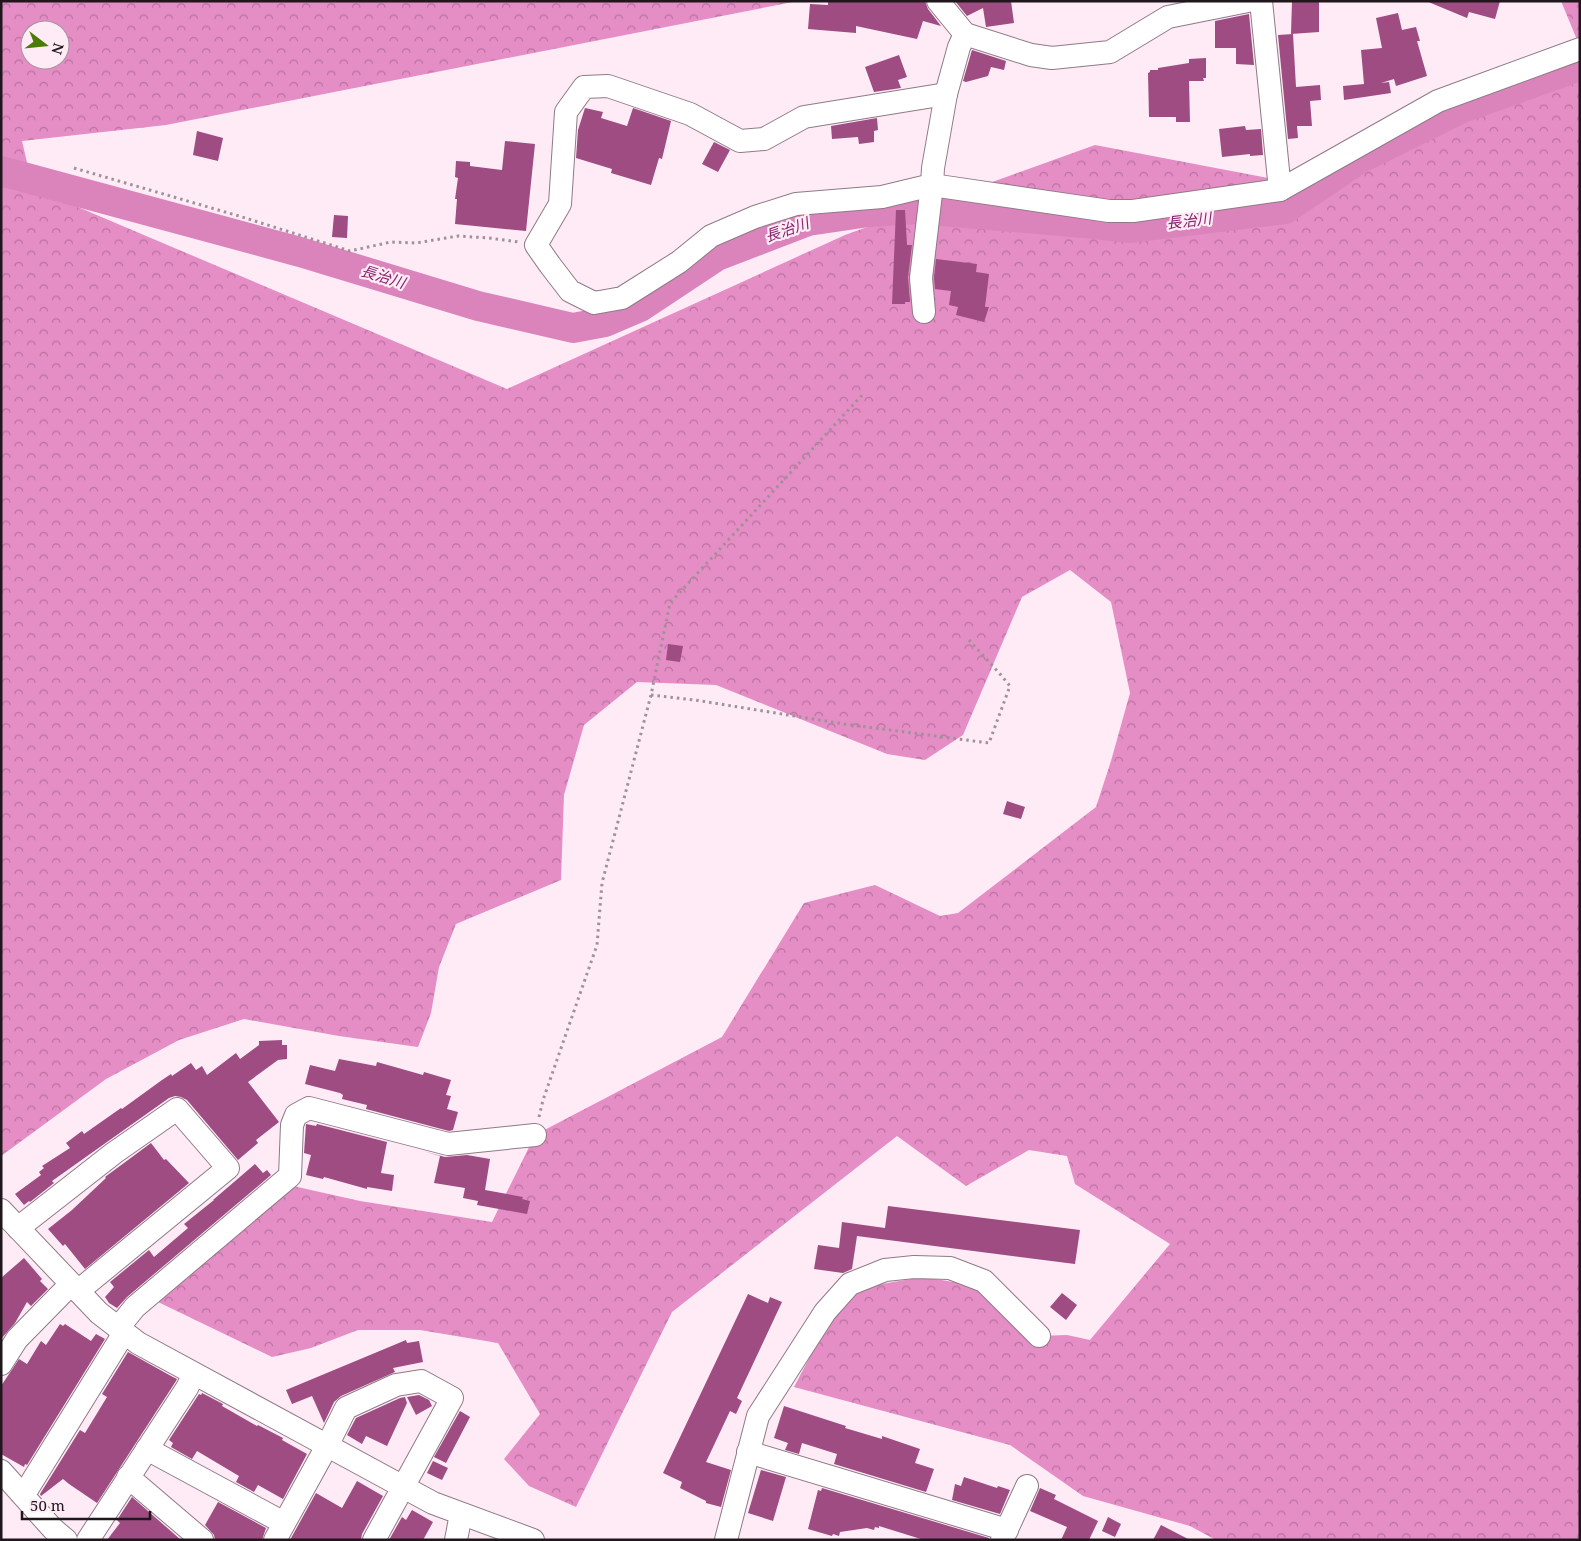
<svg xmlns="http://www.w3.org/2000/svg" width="1581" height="1541" viewBox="0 0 1581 1541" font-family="'Noto Serif','Noto Sans JP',serif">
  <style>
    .forest { fill: url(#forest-crowns); fill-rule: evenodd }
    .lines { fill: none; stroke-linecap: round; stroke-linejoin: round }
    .river { stroke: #db84bb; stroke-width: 30 }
    .building { fill: #9e4c82 }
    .minor-casing { stroke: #8f7a86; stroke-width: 24 }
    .path { stroke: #9f9199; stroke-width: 3; stroke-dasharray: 2.5 4; stroke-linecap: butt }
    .minor { stroke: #fff; stroke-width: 22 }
    .labels { text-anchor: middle; stroke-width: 4.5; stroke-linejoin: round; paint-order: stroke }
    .water-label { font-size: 15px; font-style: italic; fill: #862069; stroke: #feebf6 }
  </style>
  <defs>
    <pattern id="forest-crowns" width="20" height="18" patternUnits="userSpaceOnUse" patternTransform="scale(1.25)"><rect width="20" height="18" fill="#e58dc5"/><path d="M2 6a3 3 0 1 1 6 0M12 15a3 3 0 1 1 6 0" fill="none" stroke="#b9729f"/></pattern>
  </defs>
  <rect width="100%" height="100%" fill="#feebf6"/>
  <!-- forest -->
  <g class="forest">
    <path d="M1 1H798L166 125 22 141 33 188 507 389 845 235 1095 145 1305 185 1359 171 1580 53V1540H1216L1190 1526 1083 1496 1010 1445 794 1387 823 1332 844 1300 876 1285 923 1277 972 1285 1039 1336 1067 1335 1090 1340 1170 1244 1075 1184 1067 1156 1029 1150 966 1186 897 1136 672 1312 576 1507 529 1486 504 1459 540 1414 498 1343 420 1330H358L311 1348 272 1357 156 1301 293 1186 360 1201 492 1222 535 1135 722 1037 804 903 875 885 940 916 958 913 1096 807 1111 761 1130 693 1111 602 1070 570 1022 597 963 735 925 760 887 754 716 685 637 682 584 725 564 795 561 880 456 924 439 967 431 1013 418 1047 339 1036 244 1019 179 1040 106 1079 1 1156ZM30 30H60V60H30Z"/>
    <polygon points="1561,1 1580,1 1580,47"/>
  </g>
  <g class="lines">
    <!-- river -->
    <polyline class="river" points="1,171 300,252 478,306 573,328 605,322 640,307 717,256 808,221 869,212 918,209 1095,224 1129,228 1285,209 1359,159 1462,108 1580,66"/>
  </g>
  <!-- building -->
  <g class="building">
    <polygon points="828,1 925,1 928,9 941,26 923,21 917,39 856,26 856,33 808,29 810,4 828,5"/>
    <polygon points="955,1 1011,1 1014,23 986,27 983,8 967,16"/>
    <polygon points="1292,1 1319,1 1319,32 1291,34"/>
    <polygon points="1426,1 1500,1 1495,19 1469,12 1467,18"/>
    <polygon points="1398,13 1402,30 1416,27 1420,41 1417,41 1427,76 1396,86 1394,79 1381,83 1389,82 1391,93 1344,100 1343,86 1364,84 1361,50 1382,48 1376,18"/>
    <polygon points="1249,14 1254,65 1236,64 1236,48 1215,48 1215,21"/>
    <polygon points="1293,34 1296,87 1320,85 1321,100 1310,101 1312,126 1297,126 1298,138 1288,139 1278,35"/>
    <polygon points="972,50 1006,61 1004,70 991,67 988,76 966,82 963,81"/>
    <polygon points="899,55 907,77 898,80 901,88 874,92 865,67"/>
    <polygon points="1206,58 1206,78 1203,78 1204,81 1189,81 1190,122 1176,122 1176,117 1149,117 1148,73 1150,72 1150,70 1158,70 1158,68 1189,63 1189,59"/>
    <polygon points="585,108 603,112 601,118 627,126 633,108 671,121 662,159 659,158 651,185 611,173 612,169 576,158 578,130"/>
    <polygon points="877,118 878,130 874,131 874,142 859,144 858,137 832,139 831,126"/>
    <polygon points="1245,126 1246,130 1261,129 1263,155 1250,156 1250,154 1222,157 1219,129"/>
    <polygon points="197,131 223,138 218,161 193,155"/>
    <polygon points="505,141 535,144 526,231 455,224 457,199 455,199 458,178 455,177 456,161 470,162 470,166 502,170"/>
    <polygon points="714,142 730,150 718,172 702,164"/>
    <polygon points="896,210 905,210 907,245 912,245 908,277 910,302 905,302 905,304 892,304"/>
    <polygon points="334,215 348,216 347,238 332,237"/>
    <polygon points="936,259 977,264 976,272 989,274 985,307 989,307 984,322 956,315 958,307 949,305 951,291 935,289 934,278"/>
    <polygon points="668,644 683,646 680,662 666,660"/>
    <polygon points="1007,801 1025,807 1021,819 1003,814"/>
    <polygon points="282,1040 282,1045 287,1045 287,1059 278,1060 248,1082 279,1122 256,1140 258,1143 238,1160 187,1100 181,1097 175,1096 169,1098 52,1181 54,1183 30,1202 29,1201 24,1205 15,1194 41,1175 39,1172 44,1168 42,1166 70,1148 66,1143 82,1131 84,1134 121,1108 122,1109 162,1080 171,1074 172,1076 191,1063 196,1070 202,1066 207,1075 236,1053 240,1059 259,1045 259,1041"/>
    <polygon points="339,1059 376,1066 377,1062 423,1075 424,1072 451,1080 446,1095 451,1096 447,1109 458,1112 453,1130 449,1131 366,1109 367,1105 342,1099 343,1095 340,1093 305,1084 310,1065 335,1071"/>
    <polygon points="306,1124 316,1126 317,1124 387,1142 381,1173 394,1175 392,1191 367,1187 367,1189 324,1177 323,1179 306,1175 311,1155 304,1153"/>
    <polygon points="151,1143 164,1160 166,1159 189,1183 85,1269 65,1244 63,1246 48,1229 72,1210 106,1178 105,1177"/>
    <polygon points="423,1151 445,1157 467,1155 490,1159 485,1190 523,1197 522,1199 530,1201 527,1214 477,1205 478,1201 463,1198 465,1188 434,1183 440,1156"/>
    <polygon points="255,1164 263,1173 267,1170 271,1175 127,1297 117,1308 109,1303 105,1297 114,1287 110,1282 149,1250 154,1257 188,1228 184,1224 214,1200 213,1200"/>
    <polygon points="888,1206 1080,1230 1075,1264 857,1236 852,1269 843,1273 814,1269 818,1245 839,1248 842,1222 885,1228"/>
    <polygon points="24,1258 42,1279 40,1281 48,1289 31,1306 27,1302 15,1323 1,1339 1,1278"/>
    <polygon points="1062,1293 1077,1305 1066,1320 1050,1307"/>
    <polygon points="748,1294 768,1303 770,1297 782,1302 737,1398 742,1401 736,1414 730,1411 706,1462 731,1470 721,1507 706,1503 706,1501 680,1488 682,1482 663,1473"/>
    <polygon points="60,1324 63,1326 65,1324 91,1341 96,1334 105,1339 27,1465 25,1464 24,1467 1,1454 1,1386 19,1359 27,1364 41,1341 46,1345"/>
    <polygon points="406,1340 407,1343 419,1341 423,1362 393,1368 395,1372 341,1396 334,1402 324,1423 312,1396 292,1404 286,1390"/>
    <polygon points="128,1352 171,1376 177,1379 176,1381 97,1503 69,1484 63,1479 41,1496 40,1494 80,1430 85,1433 107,1397 102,1394"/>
    <polygon points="202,1393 223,1404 222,1406 257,1426 258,1425 283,1438 282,1440 307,1454 283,1499 258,1485 254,1492 236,1482 239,1476 197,1451 192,1459 171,1447 173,1443 169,1440 199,1394 201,1395"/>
    <polygon points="419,1395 429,1400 432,1406 416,1415 407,1397"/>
    <polygon points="405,1397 407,1403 387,1446 366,1436 362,1444 347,1435 356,1418 400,1398"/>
    <polygon points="784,1406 846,1426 845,1428 882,1439 882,1436 920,1449 915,1463 934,1469 926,1492 834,1464 837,1454 802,1443 799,1454 785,1450 788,1443 774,1438"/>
    <polygon points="460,1411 470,1417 446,1463 434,1457"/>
    <polygon points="433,1461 448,1468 442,1480 427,1473"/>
    <polygon points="761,1470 786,1477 773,1521 748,1513"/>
    <polygon points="964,1477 997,1488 998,1486 1010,1490 1000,1514 952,1500 955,1484 961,1486"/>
    <polygon points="357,1481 383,1496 362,1534 361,1540 290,1540 316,1493 342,1508"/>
    <polygon points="822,1488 989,1538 989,1540 924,1540 879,1526 879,1528 875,1527 874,1530 867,1528 840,1532 839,1536 833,1534 832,1536 808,1529 818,1490 821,1491"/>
    <polygon points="1040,1488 1056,1495 1054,1499 1098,1521 1089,1540 1061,1540 1067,1527 1030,1511"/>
    <polygon points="132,1497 181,1540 107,1540 120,1523 117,1520"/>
    <polygon points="218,1502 266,1528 262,1540 215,1540 214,1535 205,1525"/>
    <polygon points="412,1510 433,1522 423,1540 389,1540 402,1517 406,1520"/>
    <polygon points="1108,1517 1121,1524 1115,1537 1102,1531"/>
    <polygon points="1161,1525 1190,1540 1153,1540"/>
  </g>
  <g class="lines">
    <defs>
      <g id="minor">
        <polyline points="938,1 965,34"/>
        <polyline points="1248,1 1168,17 1110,52 1052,58 1031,55 965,34 959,47 946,94 804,117 764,139 740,141 690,114 608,86 584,87 566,112 560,204 536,245 550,265 570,291 594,303 622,298 679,262 711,236 755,217 796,204 882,197 932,185 1109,211 1133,211 1280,190 1438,101 1580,49"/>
        <polyline points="1261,1 1280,190"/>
        <polyline points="924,312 921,278 932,185 933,168 946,94"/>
        <polyline points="1,1210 99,1313 138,1343 433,1503 533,1540"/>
        <polyline points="18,1228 114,1153 177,1109 228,1168 78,1291"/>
        <polyline points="118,1328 135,1307 290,1176 292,1125 296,1115 309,1108 448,1144 535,1135"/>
        <polyline points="1,1364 17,1339 71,1284"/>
        <polyline points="147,1449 284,1523"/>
        <polyline points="748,1452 1007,1530"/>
        <polyline points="1,1471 53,1529 66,1540"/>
        <polyline points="128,1477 202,1540"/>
        <polyline points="22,1494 28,1488 124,1333"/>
        <polyline points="88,1540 187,1388 194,1374"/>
        <polyline points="275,1540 327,1446 346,1408 396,1385 421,1381 452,1398 374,1540"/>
        <polyline points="456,1540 461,1514"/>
        <polyline points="726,1540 758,1416 825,1312 850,1284 885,1270 914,1267 950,1268 984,1281 1039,1336"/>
        <polyline points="1002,1540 1027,1486"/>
      </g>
    </defs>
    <!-- minor casing -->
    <use href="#minor" class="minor-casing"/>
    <!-- path -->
    <g class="path">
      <polyline points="74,168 239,216 350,251 391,242 416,243 458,236 489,238 519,242"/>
      <polyline points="651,695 695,700 844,724 989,743 1010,686 1000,674 969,640"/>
      <polyline points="539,1117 543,1100 597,945 602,883 651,695 670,603 864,393"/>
    </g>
    <!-- minor -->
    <use href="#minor" class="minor"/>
  </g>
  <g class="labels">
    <!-- water labels -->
    <g class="water-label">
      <text transform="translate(1189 221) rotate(-7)" y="5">長治川</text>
      <text transform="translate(787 230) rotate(-19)" y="5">長治川</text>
      <text transform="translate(383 277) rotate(17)" y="5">長治川</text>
    </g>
  </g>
  <!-- border -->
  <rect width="1581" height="1541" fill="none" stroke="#1f171b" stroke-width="5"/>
  <!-- north arrow -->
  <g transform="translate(45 45) rotate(106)"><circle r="24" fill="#feebf6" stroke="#a5969e"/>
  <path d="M0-4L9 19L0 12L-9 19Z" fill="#4a7b05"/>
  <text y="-8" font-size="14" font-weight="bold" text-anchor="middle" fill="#1f171b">N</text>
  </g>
  <!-- scale -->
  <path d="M22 1511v8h128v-8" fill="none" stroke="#1f171b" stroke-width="2.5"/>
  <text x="30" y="1511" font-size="15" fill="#1f171b" stroke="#feebf6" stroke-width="4" paint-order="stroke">50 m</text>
</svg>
